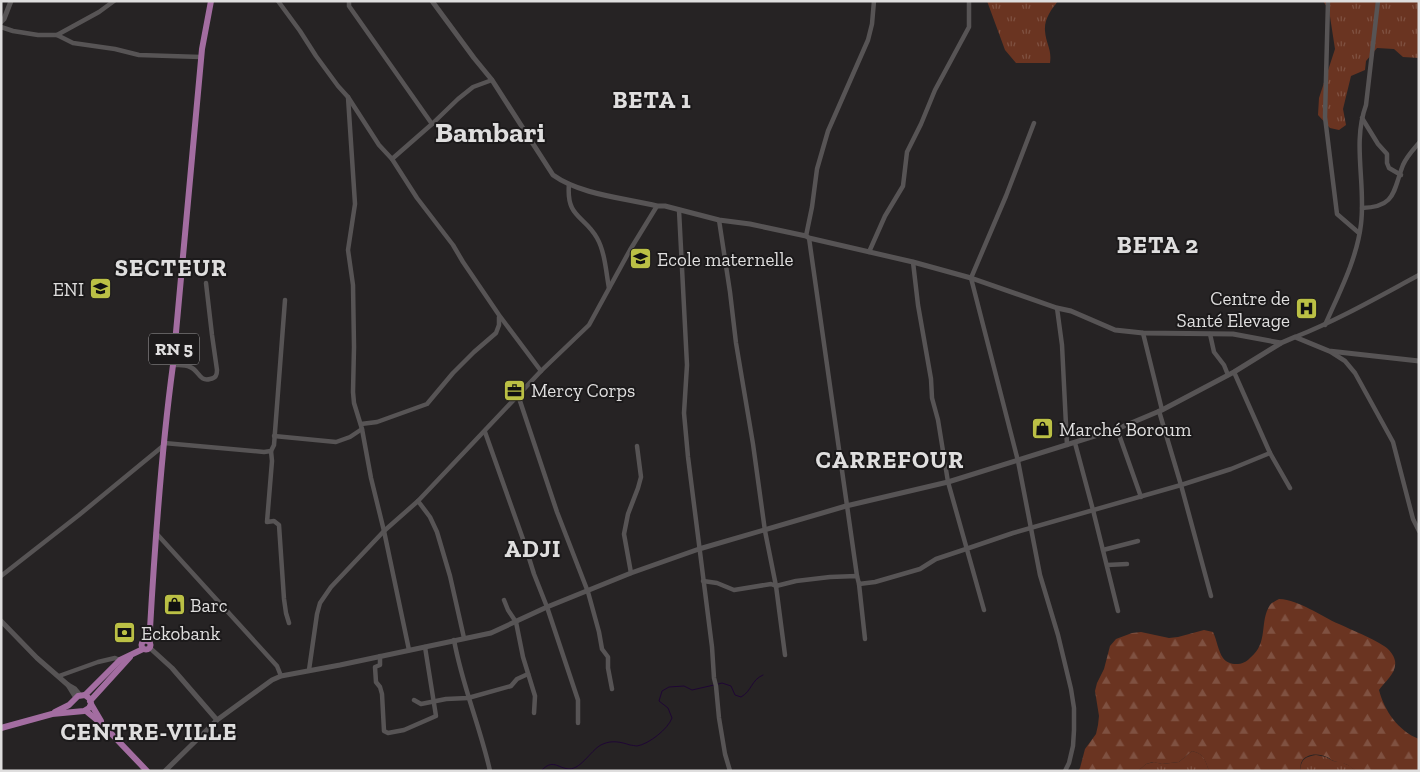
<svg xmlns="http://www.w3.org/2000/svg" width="1420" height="772" viewBox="0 0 1420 772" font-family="'Zilla Slab',serif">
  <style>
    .grass { fill: url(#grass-tufts) }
    .forest { fill: url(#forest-firs) }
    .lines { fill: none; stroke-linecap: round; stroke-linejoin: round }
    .stream { stroke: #1f0635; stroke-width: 1 }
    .minor { stroke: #575455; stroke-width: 4.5 }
    .tertiary { stroke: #575455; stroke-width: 5 }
    .primary { stroke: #a36da1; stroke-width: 6 }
    .labels { text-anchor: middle; stroke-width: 4; stroke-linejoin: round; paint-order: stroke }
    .shield { fill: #1c1a1b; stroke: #a4a3a4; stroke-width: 1 }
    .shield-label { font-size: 18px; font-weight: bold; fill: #dfdede }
    .poi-label { font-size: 19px; fill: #dfdede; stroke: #1c1a1b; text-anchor: start }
    .district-label { font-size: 24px; font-weight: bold; letter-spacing: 1px; fill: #dfdede; stroke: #1c1a1b }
    .town-label { font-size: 29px; font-weight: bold; fill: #dfdede; stroke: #1c1a1b }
  </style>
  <defs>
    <pattern id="grass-tufts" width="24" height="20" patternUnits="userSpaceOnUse" patternTransform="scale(1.25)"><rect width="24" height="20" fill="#6a3421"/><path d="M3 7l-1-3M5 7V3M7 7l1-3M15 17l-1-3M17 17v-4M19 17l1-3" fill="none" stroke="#7f5141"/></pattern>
    <pattern id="forest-firs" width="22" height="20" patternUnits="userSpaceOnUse" patternTransform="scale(1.25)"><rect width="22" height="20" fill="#6a3421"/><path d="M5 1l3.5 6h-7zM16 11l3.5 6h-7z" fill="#7f5141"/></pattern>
  </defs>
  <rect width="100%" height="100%" fill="#262324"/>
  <!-- grass -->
  <g class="grass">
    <path d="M987 1H1058C1051 10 1044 19 1045 31 1046 44 1052 49 1050 63H1016L1005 50Z"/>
    <polygon points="1323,1 1419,1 1419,58 1403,57 1394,49 1377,48 1366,61 1365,70 1351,76 1343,109 1346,125 1339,130 1330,128 1318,115 1319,98 1335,49 1329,10"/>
    <path d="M1192 751C1204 754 1205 759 1209 771H1138L1146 764 1154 762 1162 764 1179 762Z"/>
    <path d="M1316 755 1326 757 1333 761 1341 762 1350 766 1356 771H1300C1301 759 1305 757 1316 755Z"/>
  </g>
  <!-- forest -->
  <path class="forest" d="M1279 599C1300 600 1320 616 1339 624 1354 631 1370 637 1384 646 1389 649 1394 655 1395 661 1397 673 1385 681 1379 690 1384 710 1398 731 1419 739V769L1414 771H1356C1346 763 1345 764 1334 761 1329 760 1332 759 1327 757 1319 753 1305 753 1301 763 1301 763 1300 770 1300 771H1209C1205 760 1204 754 1192 751L1179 762 1162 764 1153 762 1146 764 1138 771H1078L1080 768 1085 749 1096 734 1098 725 1099 716 1095 691 1097 683 1104 669 1110 646 1116 639 1132 633 1141 632 1169 638 1178 637 1204 630 1213 632C1217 640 1218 651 1223 658 1226 662 1231 664 1236 664 1242 664 1246 662 1250 658 1269 643 1259 622 1270 605 1272 602 1276 601 1279 599Z"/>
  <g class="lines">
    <!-- stream -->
    <g class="stream">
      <path d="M718 684 722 683 731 686 735 695 741 697C752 691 751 680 763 675"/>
      <path d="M541 771C553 758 557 768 569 769 582 769 592 748 603 744 612 740 621 742 630 745 631 745 636 746 637 746 649 744 668 729 672 718L668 708 659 701 662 691 669 687 684 686 692 690 714 685"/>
    </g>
    <!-- minor -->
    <g class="minor">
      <polyline points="278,1 300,31 316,56 338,86 348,97 379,145 392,159 417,198 453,245 463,262 499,315 541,371"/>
      <polyline points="349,1 349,6 432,124"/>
      <polyline points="1328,1 1325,117 1337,214 1359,233"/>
      <polyline points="1,27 13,31 38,35 57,35 99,12 114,1"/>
      <polyline points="57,35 73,43 115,49 139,55 201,57"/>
      <polyline points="348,97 355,204 348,250 353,285 354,347 353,392 354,403 362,429 371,478 384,531 409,650"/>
      <polyline points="1362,118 1378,144 1387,154 1387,163 1389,168 1401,175"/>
      <polyline points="1034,123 1006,196 971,278 1018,461 1040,575 1058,635 1071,689 1074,708 1074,730 1073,746 1069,763 1065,771"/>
      <polyline points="392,159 432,124 458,99 473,87 492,80"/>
      <path d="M569 184C566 218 584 215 597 238 605 252 606 272 609 288"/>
      <path d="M1362 208C1396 207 1393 191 1403 165 1407 156 1413 150 1419 143"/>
      <polyline points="679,210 687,365 684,413 688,457 712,647 714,678 716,686 719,718 725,754 730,771"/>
      <polyline points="719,220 730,292 736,343 753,444 765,531 776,586 785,655"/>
      <polyline points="806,236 812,207 817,169 828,131 868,40 872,24 874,1"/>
      <polyline points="809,238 857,576"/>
      <polyline points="869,252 885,216 903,186 907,152 921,124 935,90 969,27 969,1"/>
      <polyline points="913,262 918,305 931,379 932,398 938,420 948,482 984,610"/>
      <polyline points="1057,308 1062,345 1067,445"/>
      <path d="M1325 325C1339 293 1357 259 1361 224 1366 184 1352 143 1366 105L1378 1"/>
      <polyline points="1143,333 1162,410"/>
      <polyline points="1210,334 1214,352 1224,365 1228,375"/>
      <path d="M1295 337C1338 320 1378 297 1419 275"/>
      <polyline points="1331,352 1345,361 1355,373 1393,442 1413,519 1419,531"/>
      <path d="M173 365C178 365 185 364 190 367 199 370 199 382 210 379 216 378 217 375 217 370L212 335 206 283"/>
      <polyline points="1234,372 1270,453 1290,488"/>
      <polyline points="518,395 557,512 588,592 599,632 602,649 608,657 608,668 612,689"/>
      <polyline points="1159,411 1181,485 1211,596"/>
      <polyline points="361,424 377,422 427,404 453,373 474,352 496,333 499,325 499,317"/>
      <polyline points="1117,429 1141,497"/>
      <polyline points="485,432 524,542 534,574 547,607 578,700 578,723"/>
      <polyline points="274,436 336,442 350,437 362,429"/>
      <polyline points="164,443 264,452 271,451 274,445 285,300"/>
      <polyline points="1075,443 1093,510 1118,611"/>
      <polyline points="271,451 272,461 267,522 274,521 279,525 284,599 286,613 289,623"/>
      <polyline points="418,501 430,517 437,532 450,576 464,638"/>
      <polyline points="156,533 277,666 281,676"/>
      <polyline points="1103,550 1138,541"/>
      <polyline points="1107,565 1127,564"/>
      <polyline points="631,573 624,534 628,514 638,488 641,477 637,446"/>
      <polyline points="1,576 79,515 163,446"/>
      <polyline points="703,581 717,583 734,590 771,584 776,586 796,581 830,577 857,576 859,584 875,582 920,569 936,559 966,549 1013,533 1181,485 1231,469 1270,453"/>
      <polyline points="859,584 865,639"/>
      <polyline points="504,600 508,610 516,622 523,657 535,696 534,713"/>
      <path d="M454 640C462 685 480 726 490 771"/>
      <polyline points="380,656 380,665 375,667 376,682 380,687 382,694 384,731 388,733 404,730 436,716 425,647"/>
      <polyline points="309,670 317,614 320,603 331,587 384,531 418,501 541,371 589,325 630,250 657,206"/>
      <polyline points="59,676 98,662 115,658 121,661"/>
      <polyline points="414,700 421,704 446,699 468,698 511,686 517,679 528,674"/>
    </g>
    <!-- tertiary -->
    <g class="tertiary">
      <path d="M432 1 474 58 492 80 553 175C581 195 625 198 657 206H665L719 220 750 224 806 236 809 238 913 262 971 278 1057 308 1071 311 1115 330 1143 333 1233 334 1281 343"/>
      <polyline points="1,22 4,19 11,1"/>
      <polyline points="1,621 37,658 68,685 75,689 80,695"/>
      <polyline points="150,648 172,668 217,720"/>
      <polyline points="68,685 76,698"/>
      <polyline points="165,771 217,720 272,680 281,676 340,665 491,633 547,607 631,573 699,549 846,506 948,482 1117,429 1162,410 1234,372 1281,343 1295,337 1329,351 1419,361"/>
    </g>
    <!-- primary -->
    <g class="primary">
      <circle cx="146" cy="645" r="4.5"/>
      <path d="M148 641 150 629C155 541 161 453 173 365L202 49 211 1"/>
      <polyline points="85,695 120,660 143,649"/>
      <polyline points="90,701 130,657"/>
      <polyline points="86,711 103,725 147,771"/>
      <polyline points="55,712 69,705 78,696 85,695 90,699 91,704 101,721"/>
      <polyline points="1,728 52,714 84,711 89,708 91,704"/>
    </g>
  </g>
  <!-- icons -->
  <defs>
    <symbol id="school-square" viewBox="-11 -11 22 22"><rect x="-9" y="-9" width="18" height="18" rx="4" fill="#bbc045" stroke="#1c1a1b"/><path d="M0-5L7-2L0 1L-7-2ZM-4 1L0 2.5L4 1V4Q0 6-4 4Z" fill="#111"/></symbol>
    <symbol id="hospital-square" viewBox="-11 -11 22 22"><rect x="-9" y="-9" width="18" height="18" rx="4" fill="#bbc045" stroke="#1c1a1b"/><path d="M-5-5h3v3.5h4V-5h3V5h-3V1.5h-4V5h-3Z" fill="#111"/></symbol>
    <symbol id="office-square" viewBox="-11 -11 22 22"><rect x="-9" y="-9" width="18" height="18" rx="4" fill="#bbc045" stroke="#1c1a1b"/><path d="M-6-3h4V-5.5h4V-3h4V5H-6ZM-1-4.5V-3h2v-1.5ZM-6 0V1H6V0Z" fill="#111"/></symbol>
    <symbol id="shop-square" viewBox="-11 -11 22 22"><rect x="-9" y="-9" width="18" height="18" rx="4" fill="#bbc045" stroke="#1c1a1b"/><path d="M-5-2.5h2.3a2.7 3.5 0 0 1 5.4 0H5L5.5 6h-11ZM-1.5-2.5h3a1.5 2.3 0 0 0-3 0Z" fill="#111"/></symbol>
    <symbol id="bank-square" viewBox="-11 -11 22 22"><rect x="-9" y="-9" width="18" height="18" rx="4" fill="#bbc045" stroke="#1c1a1b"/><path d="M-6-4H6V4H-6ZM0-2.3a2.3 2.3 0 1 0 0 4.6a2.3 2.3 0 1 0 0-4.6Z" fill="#111"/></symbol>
  </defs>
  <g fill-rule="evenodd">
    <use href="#school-square" x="628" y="246" width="25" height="25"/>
    <use href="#school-square" x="88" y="276" width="25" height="25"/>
    <use href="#hospital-square" x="1294" y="296" width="25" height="25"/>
    <use href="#office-square" x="502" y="378" width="25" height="25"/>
    <use href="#shop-square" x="1030" y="416" width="25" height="25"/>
    <use href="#shop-square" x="162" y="592" width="25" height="25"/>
    <use href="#bank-square" x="112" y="620" width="25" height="25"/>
  </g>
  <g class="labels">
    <!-- shield labels -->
    <rect class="shield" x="149" y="333.5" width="50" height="31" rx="4"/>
    <g class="shield-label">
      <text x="174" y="355">RN 5</text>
    </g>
    <!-- poi labels -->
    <g class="poi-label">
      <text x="657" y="266">Ecole maternelle</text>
      <text x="84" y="296" text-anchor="end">ENI</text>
      <text x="1290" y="305" text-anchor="end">Centre de<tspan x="1290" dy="22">Santé Elevage</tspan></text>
      <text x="531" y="397">Mercy Corps</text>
      <text x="1059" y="436">Marché Boroum</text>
      <text x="190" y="612">Barc</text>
      <text x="141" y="640">Eckobank</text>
    </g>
    <!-- district labels -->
    <g class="district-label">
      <text x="652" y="108">BETA 1</text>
      <text x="1158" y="253">BETA 2</text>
      <text x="171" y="276">SECTEUR</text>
      <text x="890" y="468">CARREFOUR</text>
      <text x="533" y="557">ADJI</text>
      <text x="149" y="740">CENTRE-VILLE</text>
    </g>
    <!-- town labels -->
    <g class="town-label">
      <text x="490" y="142">Bambari</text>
    </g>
  </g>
  <!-- border -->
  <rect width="1420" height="772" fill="none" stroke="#dfdede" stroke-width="5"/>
</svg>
